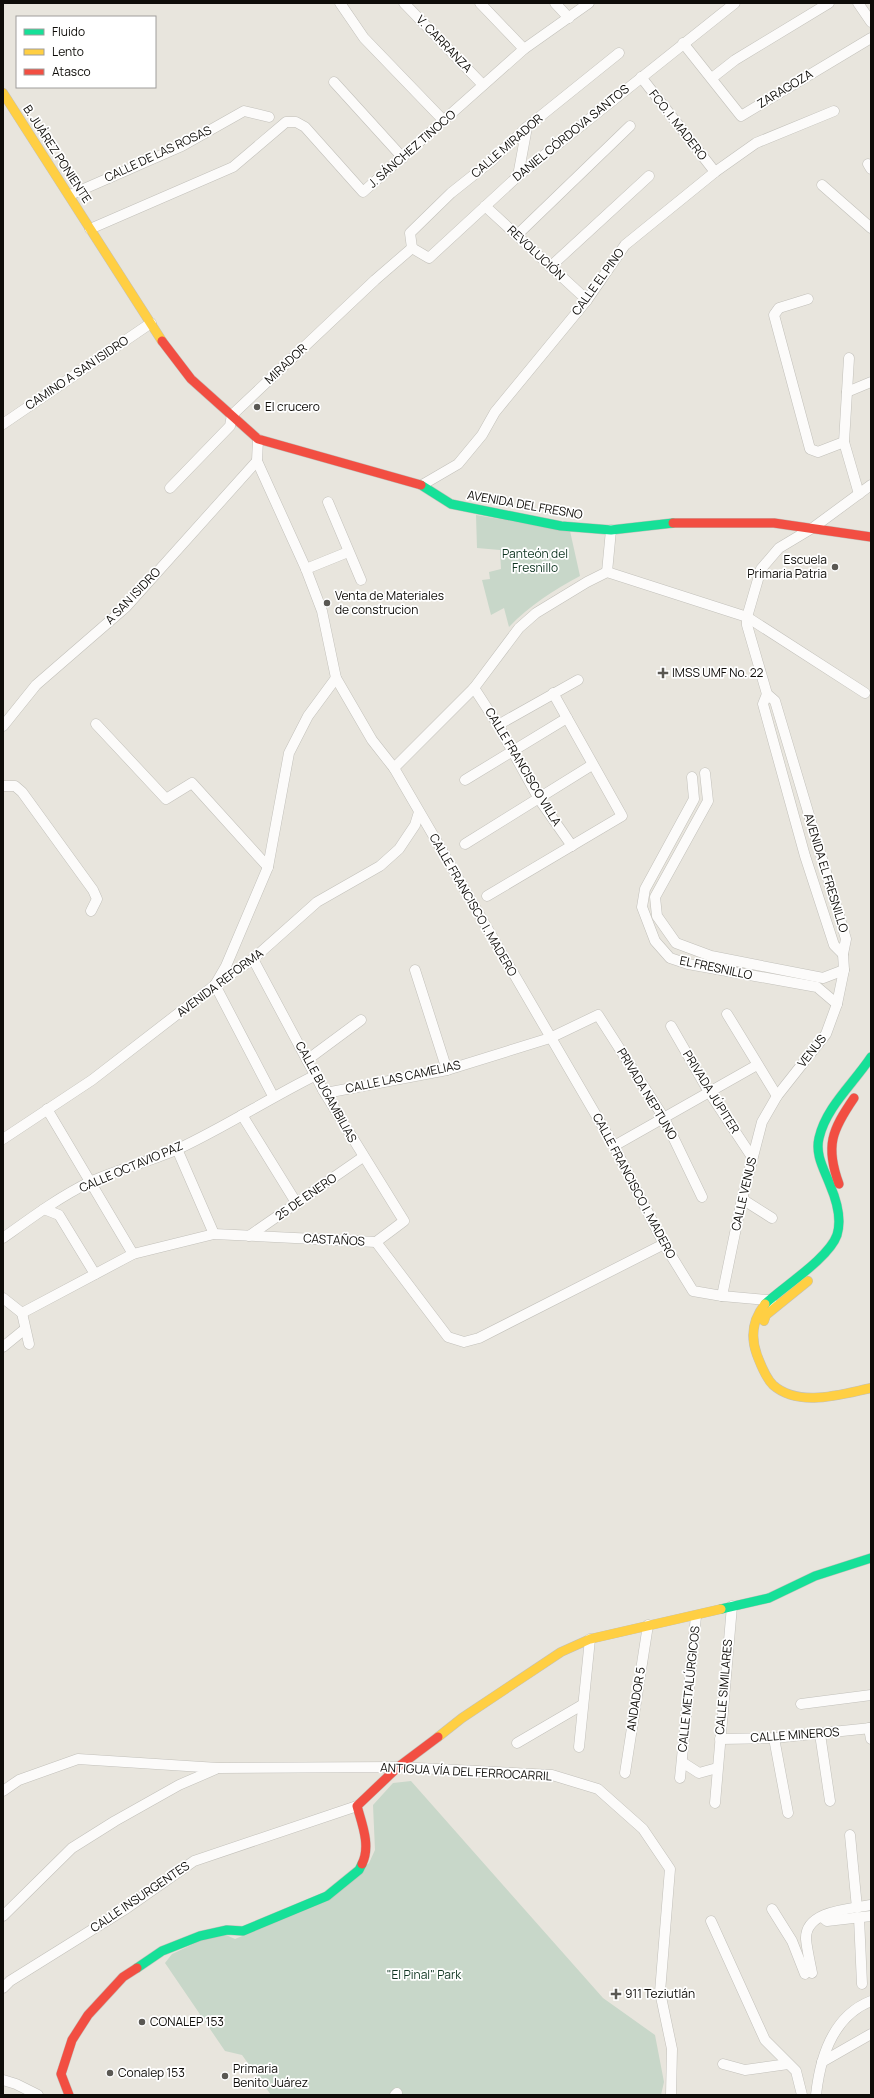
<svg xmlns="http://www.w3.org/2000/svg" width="874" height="2098" viewBox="0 0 874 2098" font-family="Manrope,sans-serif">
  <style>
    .green { fill: #c8d7c9 }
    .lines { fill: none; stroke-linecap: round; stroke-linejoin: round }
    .street-casing { stroke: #c2c0ba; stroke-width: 11 }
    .fast-casing { stroke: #c2c0ba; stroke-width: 10 }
    .slow-casing { stroke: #c2c0ba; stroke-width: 10 }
    .jam-casing { stroke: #c2c0ba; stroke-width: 10 }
    .street { stroke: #fcfbfa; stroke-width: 10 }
    .fast { stroke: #16e098; stroke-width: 9 }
    .slow { stroke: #ffcf43; stroke-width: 9 }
    .jam { stroke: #f24e42; stroke-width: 9 }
    .poi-dot { fill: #5a5853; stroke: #fff; stroke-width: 1.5 }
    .labels { text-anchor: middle; stroke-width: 3.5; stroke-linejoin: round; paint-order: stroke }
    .street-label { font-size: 12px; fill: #0e0c08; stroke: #fff }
    .poi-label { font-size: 12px; fill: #0e0c08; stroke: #fff; text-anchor: start }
    .park-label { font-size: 12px; fill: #103622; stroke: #fff }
  </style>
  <rect width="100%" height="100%" fill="#e8e5dd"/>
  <!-- green -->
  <g class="green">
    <path d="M476 515 570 531 580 576C554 590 530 605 509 627L504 608 491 615 482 580 490 579 489 572 501 569 500 550 477 548Z"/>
    <polygon points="411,1781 603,1998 655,2035 664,2082 661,2095 271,2095 242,2055 225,2051 165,1963 172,1954 202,1940 226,1935 235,1939 315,1906 369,1863 375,1850 373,1805 393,1783"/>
  </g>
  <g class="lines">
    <defs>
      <g id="street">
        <polyline points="340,3 364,38 444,121"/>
        <polyline points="404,3 483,85"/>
        <polyline points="480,3 524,49"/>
        <polyline points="555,3 569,18"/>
        <polyline points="858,3 871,22"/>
        <polyline points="683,43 741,116 871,38"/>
        <polyline points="641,77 715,172"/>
        <polyline points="712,78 735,60 829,3"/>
        <polyline points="334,82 403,158"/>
        <polyline points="868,164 871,169"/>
        <polyline points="518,176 527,127"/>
        <polyline points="822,185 871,228"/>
        <polyline points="70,195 182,146 244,111 269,117"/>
        <polyline points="485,206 587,300"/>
        <polyline points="90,229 233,167 286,122 296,122 305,127 363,192 524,49 589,3"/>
        <polyline points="517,235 630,126"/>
        <polyline points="412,248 429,258 518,176 735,3"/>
        <polyline points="412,248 410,233 451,193 490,162 527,127 619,53"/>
        <polyline points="550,267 649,176"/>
        <polyline points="808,299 779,308 774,315 810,449 818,452 844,442"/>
        <polyline points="849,358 844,442 859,494"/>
        <polyline points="847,392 871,382"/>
        <polyline points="3,424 151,323"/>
        <polyline points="258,439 257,461 306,569 322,611 336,678 372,740 394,768 614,1146 664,1244 693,1291 722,1296 767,1300 772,1303"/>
        <polyline points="422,485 458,464 482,435 495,412 587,300 625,245 715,172 756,143 834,111"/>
        <polyline points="170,488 230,426 232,415 375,280 412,248"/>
        <polyline points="328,502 361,580"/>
        <polyline points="306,569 348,552"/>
        <polyline points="607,572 611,530"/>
        <polyline points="474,688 498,725 539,799 572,846"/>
        <polyline points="767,694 763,704 805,856 834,945 843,954"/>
        <polyline points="96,724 166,799 192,783 268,867"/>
        <polyline points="498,725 578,680"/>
        <polyline points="3,726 36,685 126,607 257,461"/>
        <polyline points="394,768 474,688 519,628 536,613 587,582 607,572 747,617 865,693"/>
        <polyline points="705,773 708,801 655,897 657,916 676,943 711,956 823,978 844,970"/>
        <polyline points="692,777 694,799 645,889 642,907 655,941 670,958 688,964 817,987 837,1004"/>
        <polyline points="465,780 567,718"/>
        <polyline points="3,786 15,786 22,792 93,890 97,899 91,911"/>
        <polyline points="465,844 592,765"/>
        <polyline points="487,896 622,816 553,693"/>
        <polyline points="253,959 323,1090 404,1221 376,1242"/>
        <polyline points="415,970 447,1070"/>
        <polyline points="727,1014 777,1096"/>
        <polyline points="671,1026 709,1092 752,1157"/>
        <polyline points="307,1060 361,1020"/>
        <polyline points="323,1090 331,1092 447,1070 550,1038 598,1015 664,1118 702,1197"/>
        <polyline points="273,1096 215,985 226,966 268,867 289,753 308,716 336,678"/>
        <polyline points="47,1109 133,1254"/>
        <polyline points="242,1115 297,1204"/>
        <polyline points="3,1139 92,1080 215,985 253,959 317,902 380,866 399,849 415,825 419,812"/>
        <polyline points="614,1146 757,1065"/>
        <polyline points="177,1149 214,1234"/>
        <polyline points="742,1199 772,1218"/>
        <polyline points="44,1209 59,1215 95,1274"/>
        <polyline points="249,1236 363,1157"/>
        <path d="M3 1238C31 1218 59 1197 90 1182 118 1169 149 1162 178 1149 225 1127 268 1099 314 1076"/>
        <polyline points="376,1242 448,1337 464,1342 479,1338 664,1244"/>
        <polyline points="722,1296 742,1199 762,1122 777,1096 826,1034 837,1004 844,970 843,954 846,939 775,701 767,694 747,625 747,617 761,569 779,548 814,527 871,485"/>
        <polyline points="3,1298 22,1313"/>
        <polyline points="22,1313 133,1254 214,1234 376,1242"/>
        <polyline points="22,1313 29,1344"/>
        <polyline points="3,1347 25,1329"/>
        <polyline points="801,1704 871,1695"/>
        <polyline points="869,1728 871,1739"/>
        <polyline points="820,1734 830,1801"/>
        <polyline points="774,1738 788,1813"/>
        <polyline points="720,1739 774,1738 871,1728"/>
        <polyline points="517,1743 582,1705"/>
        <polyline points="579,1747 590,1639"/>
        <polyline points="682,1762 699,1773 717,1768"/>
        <polyline points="625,1773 648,1625"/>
        <polyline points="680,1778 696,1616"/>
        <polyline points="3,1791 19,1780 78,1759 218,1768 398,1767 552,1775 598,1789 643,1829 670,1869 660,1992 672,2049 671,2095"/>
        <polyline points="715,1803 732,1606"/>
        <polyline points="850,1835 857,1908"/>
        <polyline points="772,1909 792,1941 805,1974"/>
        <polyline points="3,1916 72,1848 115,1821 179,1785 216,1769"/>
        <polyline points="822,1917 827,1921 871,1916"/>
        <polyline points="859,1918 862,1984"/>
        <polyline points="711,1921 765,2040 796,2071 802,2095"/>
        <path d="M812 1973C810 1962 807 1950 806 1939 805 1910 851 1909 871 1905"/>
        <polyline points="3,1988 10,1981 127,1908 194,1861 357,1806"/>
        <polyline points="822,2062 871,2034"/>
        <polyline points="723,2064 745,2070 788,2064"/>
        <polyline points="3,2080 16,2084 38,2095"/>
        <polyline points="395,2095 397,2093"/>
        <path d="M816 2095C820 2058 833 2016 871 2001"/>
      </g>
      <g id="fast">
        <polyline points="421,485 451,504 561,526 611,530 673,523"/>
        <path d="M765 1304C783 1287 829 1258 837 1235 842 1219 836 1199 830 1185 824 1169 815 1155 819 1138 826 1107 854 1083 871 1057"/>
        <polyline points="721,1609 769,1598 815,1576 871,1558"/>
        <polyline points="137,1968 162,1951 200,1936 227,1930 243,1931 327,1896 359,1870 362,1864"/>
      </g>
      <g id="slow">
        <polyline points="3,93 162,341"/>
        <path d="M765 1304C753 1319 750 1336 757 1355 761 1365 765 1377 773 1385 799 1408 842 1394 871 1388"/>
        <polyline points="764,1321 766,1315 808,1281"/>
        <polyline points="438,1737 462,1718 561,1652 590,1639 721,1609"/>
      </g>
      <g id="jam">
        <polyline points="162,341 191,379 258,439 421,485"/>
        <polyline points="673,523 774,523 871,537"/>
        <path d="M839 1184C825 1146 832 1130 854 1098"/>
        <path d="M362 1864C371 1846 362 1824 357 1806L398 1767 438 1737"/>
        <polyline points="69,2095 61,2074 72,2040 88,2015 123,1977 137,1968"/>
      </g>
    </defs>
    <!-- street casing -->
    <use href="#street" class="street-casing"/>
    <!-- fast casing -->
    <use href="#fast" class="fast-casing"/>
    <!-- slow casing -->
    <use href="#slow" class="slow-casing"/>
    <!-- jam casing -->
    <use href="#jam" class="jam-casing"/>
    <!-- street -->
    <use href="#street" class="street"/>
    <!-- fast -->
    <use href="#fast" class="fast"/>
    <!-- slow -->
    <use href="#slow" class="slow"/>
    <!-- jam -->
    <use href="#jam" class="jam"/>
  </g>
  <!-- markers -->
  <g class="poi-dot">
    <circle cx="257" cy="407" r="4"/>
    <circle cx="835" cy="567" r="4"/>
    <circle cx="327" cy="603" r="4"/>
    <path d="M661 667h4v4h4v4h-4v4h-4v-4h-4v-4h4z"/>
    <path d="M614 1988h4v4h4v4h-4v4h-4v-4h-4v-4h4z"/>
    <circle cx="142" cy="2022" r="4"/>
    <circle cx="110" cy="2073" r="4"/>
    <circle cx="225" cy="2076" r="4"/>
  </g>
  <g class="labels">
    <!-- street labels -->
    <g class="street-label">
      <text transform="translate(444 44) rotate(46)" y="4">V. CARRANZA</text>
      <text transform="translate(785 89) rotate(-31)" y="4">ZARAGOZA</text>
      <text transform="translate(678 125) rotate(52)" y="4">FCO. I. MADERO</text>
      <text transform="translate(571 133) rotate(-39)" y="4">DANIEL CÓRDOVA SANTOS</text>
      <text transform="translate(507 146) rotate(-41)" y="4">CALLE MIRADOR</text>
      <text transform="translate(412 149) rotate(-41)" y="4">J. SÁNCHEZ TINOCO</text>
      <text transform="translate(57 154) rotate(57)" y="4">B. JUÁREZ PONIENTE</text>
      <text transform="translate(158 154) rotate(-25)" y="4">CALLE DE LAS ROSAS</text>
      <text transform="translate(536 253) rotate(43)" y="4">REVOLUCIÓN</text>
      <text transform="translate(598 282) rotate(-54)" y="4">CALLE EL PINO</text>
      <text transform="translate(286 364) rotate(-43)" y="4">MIRADOR</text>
      <text transform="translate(77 373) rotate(-34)" y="4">CAMINO A SAN ISIDRO</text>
      <text transform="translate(525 505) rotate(10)" y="4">AVENIDA DEL FRESNO</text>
      <text transform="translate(133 596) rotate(-46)" y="4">A SAN ISIDRO</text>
      <text transform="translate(523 767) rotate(59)" y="4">CALLE FRANCISCO VILLA</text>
      <text transform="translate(826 873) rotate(73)" y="4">AVENIDA EL FRESNILLO</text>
      <text transform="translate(473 905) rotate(60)" y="4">CALLE FRANCISCO I. MADERO</text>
      <text transform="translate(716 968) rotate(12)" y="4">EL FRESNILLO</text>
      <text transform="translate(220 983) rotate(-37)" y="4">AVENIDA REFORMA</text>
      <text transform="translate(812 1051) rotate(-52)" y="4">VENUS</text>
      <text transform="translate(403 1077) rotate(-12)" y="4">CALLE LAS CAMELIAS</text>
      <text transform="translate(326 1092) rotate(61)" y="4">CALLE BUGAMBILIAS</text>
      <text transform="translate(711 1092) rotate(58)" y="4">PRIVADA JÚPITER</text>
      <text transform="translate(647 1094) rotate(59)" y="4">PRIVADA NEPTUNO</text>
      <text transform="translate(131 1167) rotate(-23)" y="4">CALLE OCTAVIO PAZ</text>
      <text transform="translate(634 1186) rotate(62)" y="4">CALLE FRANCISCO I. MADERO</text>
      <text transform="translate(744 1194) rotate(-77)" y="4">CALLE VENUS</text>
      <text transform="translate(306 1197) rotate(-35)" y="4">25 DE ENERO</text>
      <text transform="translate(334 1240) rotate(3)" y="4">CASTAÑOS</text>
      <text transform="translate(724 1687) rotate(-85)" y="4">CALLE SIMILARES</text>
      <text transform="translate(689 1689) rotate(-84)" y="4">CALLE METALÚRGICOS</text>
      <text transform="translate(636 1699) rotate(-81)" y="4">ANDADOR 5</text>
      <text transform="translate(795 1735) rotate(-4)" y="4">CALLE MINEROS</text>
      <text transform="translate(466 1772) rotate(3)" y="4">ANTIGUA VÍA DEL FERROCARRIL</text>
      <text transform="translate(140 1897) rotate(-34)" y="4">CALLE INSURGENTES</text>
    </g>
    <!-- poi labels -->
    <g class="poi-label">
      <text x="265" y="411">El crucero</text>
      <text x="827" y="564" text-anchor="end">Escuela<tspan x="827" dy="14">Primaria Patria</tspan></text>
      <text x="335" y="600">Venta de Materiales<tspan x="335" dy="14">de construcion</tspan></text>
      <text x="672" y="677">IMSS UMF No. 22</text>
      <text x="625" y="1998">911 Teziutlán</text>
      <text x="150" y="2026">CONALEP 153</text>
      <text x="233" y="2073">Primaria<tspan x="233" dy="14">Benito Juárez</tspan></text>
      <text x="118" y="2077">Conalep 153</text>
    </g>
    <!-- park labels -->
    <g class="park-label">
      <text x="535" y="558">Panteón del<tspan x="535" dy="14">Fresnillo</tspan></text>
      <text x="424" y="1979">"El Pinal" Park</text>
    </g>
  </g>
  <!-- border -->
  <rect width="874" height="2098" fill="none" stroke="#0e0c08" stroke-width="8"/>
  <!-- legend -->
  <rect x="16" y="16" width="140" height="72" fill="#ffffff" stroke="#9f9e9c"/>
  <rect x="24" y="29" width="20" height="6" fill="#16e098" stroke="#9f9e9c"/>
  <text x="52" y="36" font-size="12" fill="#0e0c08">Fluido</text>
  <rect x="24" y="49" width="20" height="6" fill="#ffcf43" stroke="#9f9e9c"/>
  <text x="52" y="56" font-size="12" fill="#0e0c08">Lento</text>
  <rect x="24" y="69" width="20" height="6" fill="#f24e42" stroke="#9f9e9c"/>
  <text x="52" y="76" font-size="12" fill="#0e0c08">Atasco</text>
</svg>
